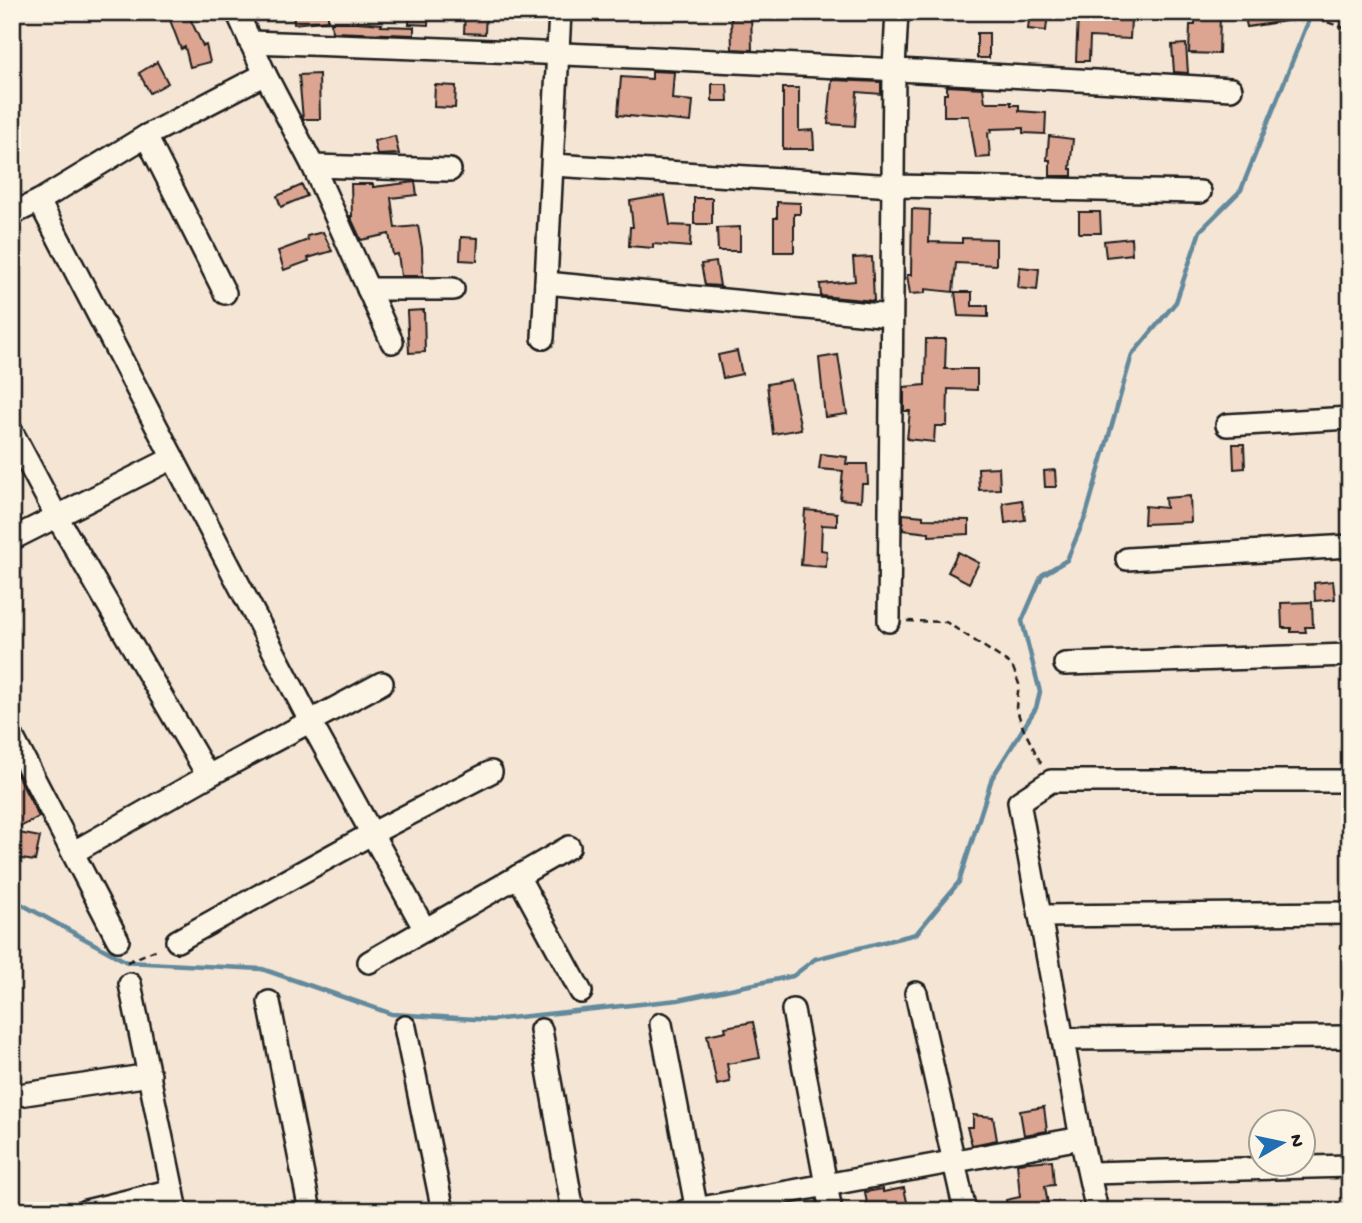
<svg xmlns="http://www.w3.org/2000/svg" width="1362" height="1223" viewBox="0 0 1362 1223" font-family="'Gochi Hand',sans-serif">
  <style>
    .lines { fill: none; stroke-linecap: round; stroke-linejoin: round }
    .stream { stroke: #62899c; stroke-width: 4.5 }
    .building { fill: #dba591; stroke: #1c1c1c; stroke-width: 2 }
    .minor-casing { stroke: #1c1c1c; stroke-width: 26 }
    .path { stroke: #1c1c1c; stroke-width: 2.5; stroke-dasharray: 7 5; stroke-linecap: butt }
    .minor { stroke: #fcf5e5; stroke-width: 21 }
  </style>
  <rect width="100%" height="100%" fill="#f5e5d4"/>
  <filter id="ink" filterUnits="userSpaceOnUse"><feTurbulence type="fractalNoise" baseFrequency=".0143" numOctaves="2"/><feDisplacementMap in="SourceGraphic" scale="14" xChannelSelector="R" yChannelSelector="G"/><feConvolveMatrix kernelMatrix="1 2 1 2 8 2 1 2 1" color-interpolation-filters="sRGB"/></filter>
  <g filter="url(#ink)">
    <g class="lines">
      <!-- stream -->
      <polyline class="stream" points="12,899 127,962 262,969 392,1014 491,1020 678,1000 793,976 815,959 916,934 959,882 992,778 1036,708 1040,692 1022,621 1042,575 1067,560 1086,515 1132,355 1176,302 1200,231 1241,190 1312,12"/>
    </g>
    <!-- building -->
    <g class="building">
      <polygon points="167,12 187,12 203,46 206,45 210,62 190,67 185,47 181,49"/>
      <polygon points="293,12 328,12 328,20 294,24"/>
      <polygon points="409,12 429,12 428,25 409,24"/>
      <polygon points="465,12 486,12 485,34 464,33"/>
      <polygon points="731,12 751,12 752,50 732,49"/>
      <polygon points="1030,12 1048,12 1046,31 1028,29"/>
      <polygon points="1195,12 1220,13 1219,54 1189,53 1190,25 1195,25"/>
      <polygon points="1244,12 1298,12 1299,19 1247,27"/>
      <polygon points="1078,13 1091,14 1091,16 1131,18 1130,39 1090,37 1089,61 1076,61"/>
      <polygon points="331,22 357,22 382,24 381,26 414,27 414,35 332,32"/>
      <rect x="977" y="33" width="12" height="25"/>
      <polygon points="1186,44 1188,73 1174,72 1172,45"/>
      <polygon points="157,62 168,83 150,93 139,73"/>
      <polygon points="652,71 674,72 672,99 693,101 691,122 618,115 621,77 652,79"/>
      <polygon points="319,74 320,119 303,119 299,75"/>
      <polygon points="832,80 881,82 881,94 857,92 855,126 828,124"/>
      <polygon points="712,84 727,84 728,101 712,101"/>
      <polygon points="435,85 456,86 455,108 434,107"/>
      <polygon points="947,86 983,88 985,102 1011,102 1011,105 1019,105 1019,111 1046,113 1045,134 1023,133 1023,128 991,129 992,132 988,133 990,157 976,158 969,116 944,116 944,94 947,94"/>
      <polygon points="783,88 799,88 799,131 813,130 814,149 783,149"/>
      <polygon points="395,136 399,154 377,155 374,141"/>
      <polygon points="1049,136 1073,139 1070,169 1072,169 1072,176 1050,176 1050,160 1047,160"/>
      <polygon points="415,182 417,195 391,198 395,228 418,226 422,248 423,276 401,276 398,254 393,255 389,234 361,240 350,216 352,216 351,184 373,184 373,187"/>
      <polygon points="302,185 307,196 281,207 277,196"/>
      <polygon points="665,195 670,225 691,226 690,247 653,244 653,248 629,246 630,227 633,227 630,201"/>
      <rect x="694" y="198" width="18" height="26"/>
      <polygon points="777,202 800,203 800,214 794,214 794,252 774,252 774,218 777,218"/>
      <polygon points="912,209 930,210 929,242 962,243 962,238 996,239 996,265 956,263 953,292 925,289 925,293 910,294 907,275 911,275"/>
      <polygon points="1079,212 1100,212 1101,233 1079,233"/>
      <polygon points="740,227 740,251 718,251 717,228"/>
      <polygon points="323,232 332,251 308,258 309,261 284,270 278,251 308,240 307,236"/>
      <polygon points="461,237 478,238 477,261 460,260"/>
      <polygon points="1131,238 1132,254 1106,257 1104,241"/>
      <polygon points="872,257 874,301 821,296 820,284 855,281 853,258"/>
      <polygon points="716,262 720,286 705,285 701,264"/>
      <polygon points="1020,267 1039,269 1037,290 1018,288"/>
      <polygon points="955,292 972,292 972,306 988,306 988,317 958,316"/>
      <polygon points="424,310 425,352 409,353 407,311"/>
      <polygon points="926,339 946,339 945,369 977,369 977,390 948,389 947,426 935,426 934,442 907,439 910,411 904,411 904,387 925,385"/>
      <polygon points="737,351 742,374 723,378 718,355"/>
      <polygon points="838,355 847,414 825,417 819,358"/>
      <polygon points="791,380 801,429 773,434 767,384"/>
      <polygon points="1233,444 1244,444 1245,468 1234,469"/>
      <polygon points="821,454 847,457 846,464 867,464 868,484 862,484 861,501 840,499 843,471 819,469"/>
      <polygon points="999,467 1000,489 979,490 978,468"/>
      <polygon points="1055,470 1056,487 1045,487 1044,471"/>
      <polygon points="1190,496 1191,522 1144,524 1145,506 1166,508 1165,498"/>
      <polygon points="1022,500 1025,520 1005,523 1003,503"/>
      <polygon points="805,510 837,513 837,526 822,525 821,550 827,551 826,567 801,565"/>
      <polygon points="903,514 923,516 923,519 969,520 969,534 929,536 929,533 903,530"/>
      <polygon points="958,552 979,563 969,583 948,572"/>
      <polygon points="1333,581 1335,599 1315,601 1314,583"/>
      <polygon points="1312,602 1313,627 1305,627 1306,632 1291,632 1291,628 1282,628 1281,603"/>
      <polygon points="12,765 39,817 12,831"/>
      <polygon points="19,833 40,837 35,861 15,858"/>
      <polygon points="753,1022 760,1058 727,1064 730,1082 717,1085 707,1035 726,1031 725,1027"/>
      <polygon points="1044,1107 1047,1131 1024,1135 1020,1111"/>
      <polygon points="973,1115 993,1117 997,1140 972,1145 967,1127 973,1127"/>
      <polygon points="1052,1160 1054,1185 1045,1186 1049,1211 1007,1211 1006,1200 1020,1197 1017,1163"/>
      <polygon points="904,1188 909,1211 892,1211 891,1207 868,1210 865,1192 883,1189 883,1192"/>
    </g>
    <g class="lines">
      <defs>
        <g id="minor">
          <polyline points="237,12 265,74 313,166 392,342"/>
          <path d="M250 42C578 53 904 69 1231 89"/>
          <polyline points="146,136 225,293"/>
          <polyline points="553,165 894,186 1200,192"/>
          <polyline points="313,166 450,170"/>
          <polyline points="39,201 310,721 425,930"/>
          <polyline points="12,214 39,201 146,136 265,74"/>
          <polyline points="546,283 891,316"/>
          <polyline points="368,289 453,289"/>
          <polyline points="543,338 560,12"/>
          <polyline points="1227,425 1350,418"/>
          <polyline points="12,432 57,517 208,776"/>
          <polyline points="12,539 173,458"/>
          <polyline points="1127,559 1350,546"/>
          <polyline points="889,621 894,68 897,12"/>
          <polyline points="1065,664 1350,655"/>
          <polyline points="12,736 118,940"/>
          <polyline points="74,852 208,776 382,683"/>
          <polyline points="518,876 581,992"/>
          <polyline points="1040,916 1350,913"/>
          <polyline points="177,941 371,834 491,772"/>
          <polyline points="369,962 569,847"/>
          <polyline points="130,984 177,1211"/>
          <polyline points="916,993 965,1211"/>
          <polyline points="269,1002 310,1211"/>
          <polyline points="793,1010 831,1211"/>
          <polyline points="661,1024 697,1211"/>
          <polyline points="405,1027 443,1211"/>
          <polyline points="541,1030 573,1211"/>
          <polyline points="1064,1039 1350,1037"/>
          <polyline points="12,1096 150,1075"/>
          <polyline points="1090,1173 1350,1166"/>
          <polyline points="86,1211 173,1190"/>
          <polyline points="685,1211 1081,1138"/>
          <polyline points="1097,1211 1081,1138 1019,802 1051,781 1350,781"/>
        </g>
      </defs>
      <!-- minor casing -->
      <use href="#minor" class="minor-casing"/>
      <!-- path -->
      <g class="path">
        <polyline points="1308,12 1309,16 1350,30"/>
        <polyline points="907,621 946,622 1012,665 1019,684 1016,707 1023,728 1043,767"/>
        <polyline points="127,962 160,948"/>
      </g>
      <!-- minor -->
      <use href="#minor" class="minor"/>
    </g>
  </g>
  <!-- margin -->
  <rect width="1362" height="1223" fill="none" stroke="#fcf5e5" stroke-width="42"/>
  <rect x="21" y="21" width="1320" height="1181" fill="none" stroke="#1c1c1c" stroke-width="2.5" filter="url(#ink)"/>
  <!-- north arrow -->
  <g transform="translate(1282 1143) rotate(81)"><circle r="33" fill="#fcf5e5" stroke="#a29e95" stroke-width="2"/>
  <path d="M0-5L12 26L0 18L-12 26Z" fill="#1f6fb2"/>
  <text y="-10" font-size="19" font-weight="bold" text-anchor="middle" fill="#1c1c1c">N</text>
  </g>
</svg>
